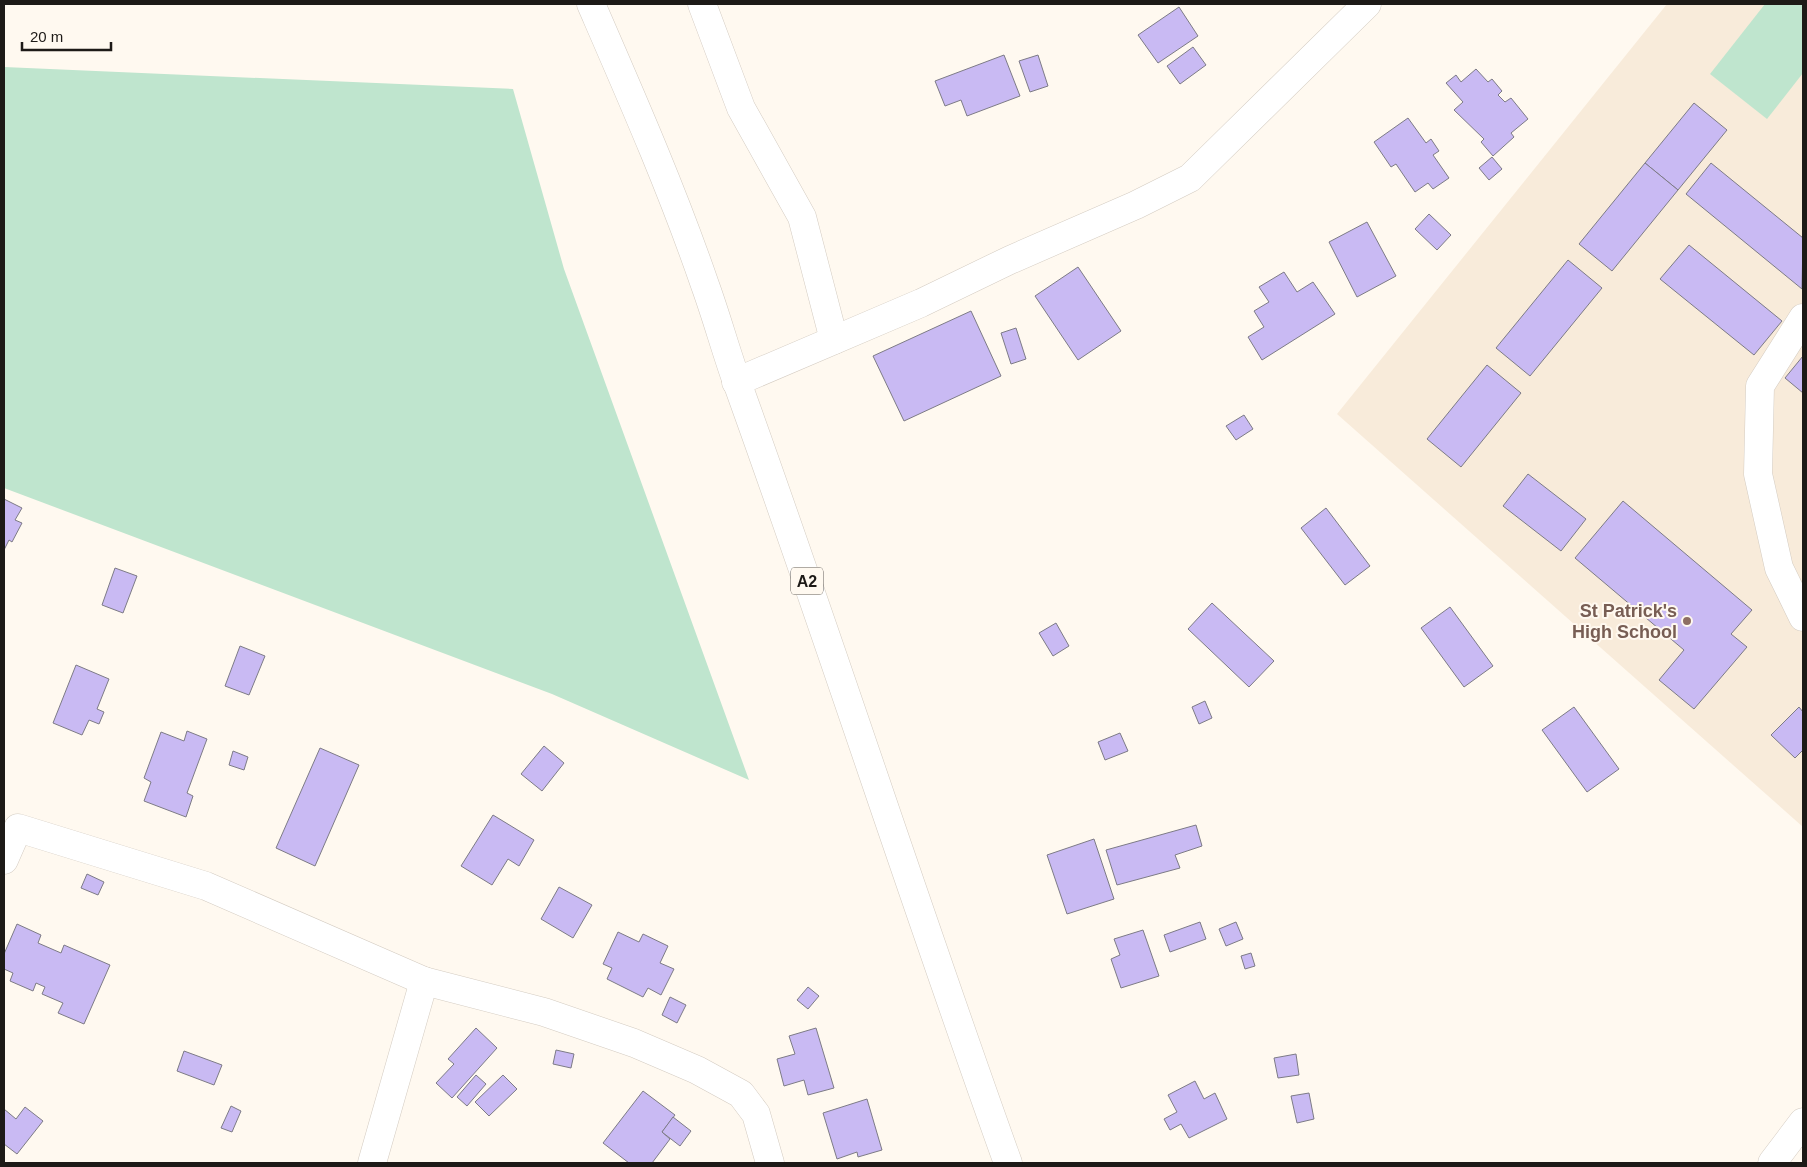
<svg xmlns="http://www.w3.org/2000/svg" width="1807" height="1167" viewBox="0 0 1807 1167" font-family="Arial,sans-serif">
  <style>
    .built { fill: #f8ebda }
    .green { fill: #bfe5ce }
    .building { fill: #c9baf3; stroke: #7d7b86 }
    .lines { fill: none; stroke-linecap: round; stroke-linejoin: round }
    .minor-casing { stroke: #d4ccc2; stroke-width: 29 }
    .major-casing { stroke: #d4ccc2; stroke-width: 29 }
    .minor { stroke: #fff; stroke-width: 28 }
    .major { stroke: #fff; stroke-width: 28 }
    .education-dot { fill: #8d6e63; stroke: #fff9f0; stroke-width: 2 }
    .labels { text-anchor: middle; stroke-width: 4; stroke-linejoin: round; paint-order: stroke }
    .shield { fill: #fff9f0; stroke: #615d58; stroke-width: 1 }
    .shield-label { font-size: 16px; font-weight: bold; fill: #1d1a17 }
    .education-label { font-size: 18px; font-weight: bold; fill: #785e54; stroke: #fff9f0; text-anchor: end }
  </style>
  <rect width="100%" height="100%" fill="#fff9f0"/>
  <!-- built -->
  <polygon class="built" points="1667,4 1803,4 1803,827 1337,414"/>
  <!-- green -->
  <g class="green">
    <polygon points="1765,4 1803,4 1803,73 1767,119 1710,74"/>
    <polygon points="4,67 513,89 564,269 749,780 552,694 4,488"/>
  </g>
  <!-- building -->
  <g class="building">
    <polygon points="1179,7 1198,36 1158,63 1138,35"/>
    <polygon points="1193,47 1206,65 1180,84 1167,66"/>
    <polygon points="1004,55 1020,96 967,116 961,100 945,106 935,81"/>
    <polygon points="1038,55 1048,86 1030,92 1019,61"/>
    <polygon points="1476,69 1488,82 1492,79 1502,91 1498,95 1505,102 1511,98 1528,119 1511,133 1514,137 1493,156 1481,142 1484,139 1454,110 1463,102 1446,83 1456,75 1461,82"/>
    <polygon points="1694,103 1727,130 1678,190 1645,163"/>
    <polygon points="1408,118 1426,143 1431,139 1439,151 1433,155 1449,178 1433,189 1428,183 1415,192 1396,164 1391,167 1374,142"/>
    <polygon points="1492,157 1502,169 1489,180 1479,168"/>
    <polygon points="1645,163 1678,190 1612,271 1579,244"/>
    <polygon points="1711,163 1803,238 1802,289 1686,194"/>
    <polygon points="1429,214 1451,235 1437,250 1415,229"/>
    <polygon points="1367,222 1396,276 1357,297 1329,242"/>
    <polygon points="1689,245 1782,321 1754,355 1660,279"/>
    <polygon points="1568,260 1602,288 1530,376 1496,348"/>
    <polygon points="1078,267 1121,331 1078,360 1035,296"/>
    <polygon points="1284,272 1297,292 1313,282 1335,314 1262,360 1248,337 1264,327 1254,311 1269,302 1259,287"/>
    <polygon points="971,311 1001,376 904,421 873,356"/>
    <polygon points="1016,328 1026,359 1011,364 1001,333"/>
    <polygon points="1803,356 1803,393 1785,378"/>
    <polygon points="1487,365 1521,393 1461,467 1427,439"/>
    <polygon points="1244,415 1253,429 1236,440 1226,426"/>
    <polygon points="1528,474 1586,519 1561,551 1503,506"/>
    <polygon points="4,499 22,508 15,520 22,523 12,542 9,540 4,550"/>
    <polygon points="1623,501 1752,610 1731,634 1747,647 1694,709 1659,680 1684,650 1575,558"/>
    <polygon points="1326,508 1370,566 1345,585 1301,528"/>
    <polygon points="115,568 137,576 123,613 102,605"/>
    <polygon points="1212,603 1274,661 1249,687 1188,629"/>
    <polygon points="1450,607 1493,666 1464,687 1421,628"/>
    <polygon points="1056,623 1069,646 1053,656 1039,633"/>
    <polygon points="240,646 265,656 249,695 225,686"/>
    <polygon points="76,665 109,679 97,709 104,712 99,724 89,720 82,735 53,723"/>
    <polygon points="1205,701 1212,718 1199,724 1192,707"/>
    <polygon points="1574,707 1619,769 1587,792 1542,730"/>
    <polygon points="1799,707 1803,712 1803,750 1795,758 1771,735"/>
    <polygon points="187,731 207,739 187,793 193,796 186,817 144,801 151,782 144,778 161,732 184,741"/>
    <polygon points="1120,733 1128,751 1105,760 1098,742"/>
    <polygon points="544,746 564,763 542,791 521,774"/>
    <polygon points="320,748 359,765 315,866 276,848"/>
    <polygon points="233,751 248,757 244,770 229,765"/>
    <polygon points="493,815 534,840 519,866 508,859 492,885 461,866"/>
    <polygon points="1196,825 1202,846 1175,855 1180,868 1117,885 1106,850"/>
    <polygon points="1094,839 1114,899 1067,914 1047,855"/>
    <polygon points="87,874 104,882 98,895 81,888"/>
    <polygon points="559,887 592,905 573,938 541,919"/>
    <polygon points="1200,922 1206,939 1170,952 1164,935"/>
    <polygon points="1236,922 1243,939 1226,946 1219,929"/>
    <polygon points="17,924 41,935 38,943 61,953 64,945 110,965 84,1024 58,1013 63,1003 42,994 45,987 36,983 33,991 10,981 13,973 4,969 4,954"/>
    <polygon points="1143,930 1159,976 1121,988 1111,959 1120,955 1114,939"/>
    <polygon points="618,932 639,942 643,934 668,946 660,963 674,969 661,995 648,988 643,997 607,979 612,968 603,964"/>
    <polygon points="1251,953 1255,966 1245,969 1241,956"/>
    <polygon points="808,987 819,996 808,1009 797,1000"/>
    <polygon points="670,997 686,1005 677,1023 662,1015"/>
    <polygon points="476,1028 497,1048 452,1098 436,1083 454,1064 448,1059"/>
    <polygon points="816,1028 834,1088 808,1095 804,1080 784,1086 777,1059 795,1054 789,1036"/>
    <polygon points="556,1050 574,1054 571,1068 553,1064"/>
    <polygon points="184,1051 222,1065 214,1085 177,1071"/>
    <polygon points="1296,1054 1299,1075 1278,1078 1274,1058"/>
    <polygon points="476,1075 486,1084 467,1106 457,1097"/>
    <polygon points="503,1075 517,1089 489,1116 475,1102"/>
    <polygon points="1195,1081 1204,1099 1215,1093 1227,1119 1189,1138 1181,1124 1170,1130 1164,1119 1177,1112 1168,1095"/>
    <polygon points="643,1091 675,1115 662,1132 670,1139 652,1163 629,1163 603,1143"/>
    <polygon points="1309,1093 1314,1119 1297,1123 1291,1096"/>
    <polygon points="867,1099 882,1150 858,1157 857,1152 837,1159 823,1113"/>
    <polygon points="231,1106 241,1111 232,1132 221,1128"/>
    <polygon points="25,1107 43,1121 17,1154 4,1144 4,1109 16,1119"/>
    <polygon points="673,1117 691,1131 680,1146 662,1132"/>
  </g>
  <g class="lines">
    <defs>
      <g id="minor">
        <polyline points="702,4 741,108 802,217 834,340"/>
        <polyline points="1803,318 1760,386 1758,474 1779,568 1803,617"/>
        <polyline points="736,382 921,303 1010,260 1136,205 1190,178 1367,4"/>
        <polyline points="4,860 18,828 206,886 424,981 544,1012 634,1043 697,1070 741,1094 756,1114 770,1163"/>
        <polyline points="372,1163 424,981"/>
        <polyline points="1772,1163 1803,1122"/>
      </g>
      <path id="major" d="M591 4C631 96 672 189 705 285 717 318 726 352 738 385 831 643 915 905 1008 1163"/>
    </defs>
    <!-- minor casing -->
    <use href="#minor" class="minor-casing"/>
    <!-- major casing -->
    <use href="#major" class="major-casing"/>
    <!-- minor -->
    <use href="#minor" class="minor"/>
    <!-- major -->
    <use href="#major" class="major"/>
  </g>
  <!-- markers -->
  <circle class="education-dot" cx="1687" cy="621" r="5"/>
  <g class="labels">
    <!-- shield labels -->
    <rect class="shield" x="791" y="567.5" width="32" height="27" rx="4"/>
    <g class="shield-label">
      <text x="807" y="587">A2</text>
    </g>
    <!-- education labels -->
    <g class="education-label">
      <text x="1677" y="617">St Patrick's<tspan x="1677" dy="21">High School</tspan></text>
    </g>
  </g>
  <!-- border -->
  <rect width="1807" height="1167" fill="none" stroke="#1d1a17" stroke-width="10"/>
  <!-- scale -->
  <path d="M22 42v8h89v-8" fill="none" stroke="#1d1a17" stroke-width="2.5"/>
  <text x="30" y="42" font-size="15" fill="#1d1a17" stroke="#fff9f0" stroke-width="4" paint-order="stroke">20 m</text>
</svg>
